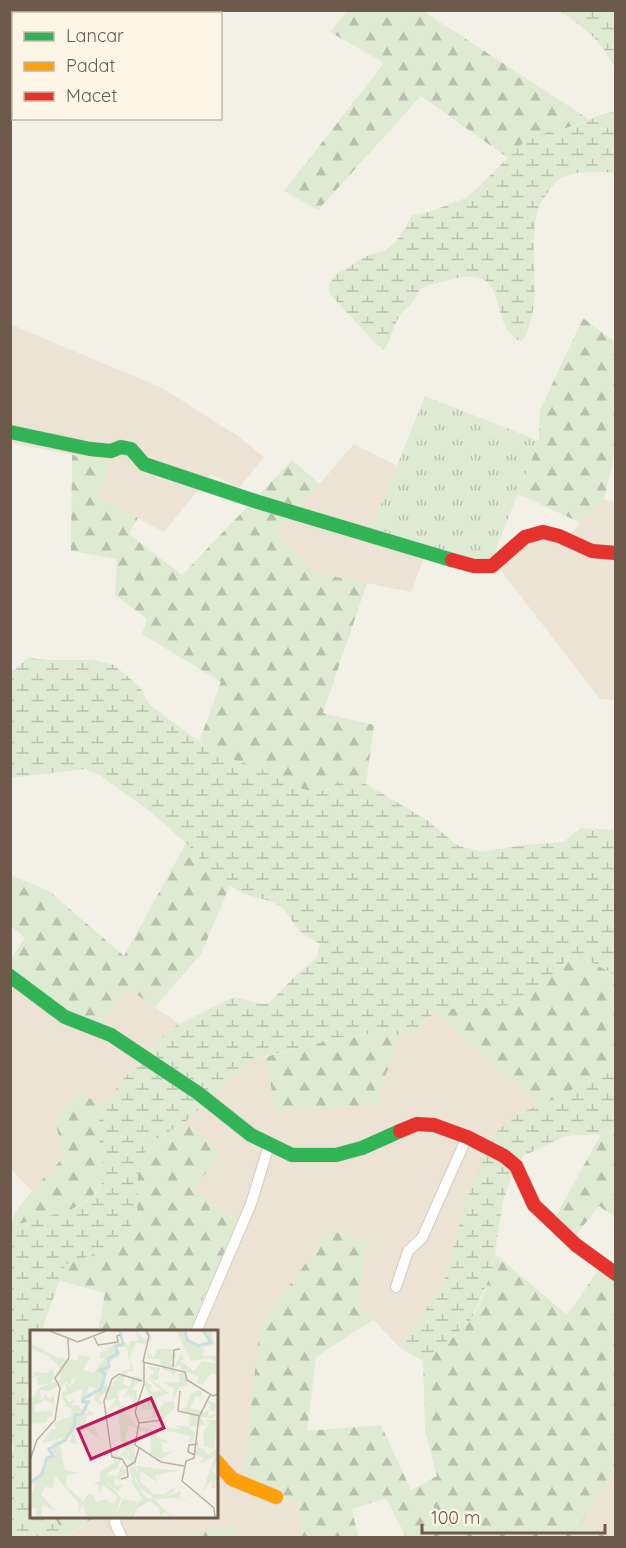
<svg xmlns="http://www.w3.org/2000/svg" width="626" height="1548" viewBox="0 0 626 1548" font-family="Quicksand,sans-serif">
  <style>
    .residential { fill: #ece3d5 }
    .grass { fill: url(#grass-tufts) }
    .forest { fill: url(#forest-firs) }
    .wetland { fill: url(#wetland-marsh) }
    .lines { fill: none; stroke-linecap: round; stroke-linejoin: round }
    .street-casing { stroke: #d2cbc3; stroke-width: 12 }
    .fast-casing { stroke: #d3ccc3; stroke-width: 15 }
    .slow-casing { stroke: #d3ccc3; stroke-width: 15 }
    .jam-casing { stroke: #d3ccc3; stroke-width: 15 }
    .street { stroke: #fdfdfb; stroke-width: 10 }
    .fast { stroke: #30b455; stroke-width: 14 }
    .slow { stroke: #ff9f0a; stroke-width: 14 }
    .jam { stroke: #e5322d; stroke-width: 14 }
    .inset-river { fill: none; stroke: #cadee2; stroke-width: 3 }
    .inset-road { fill: none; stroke: #bab0a4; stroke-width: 1.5 }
    .view { fill: #c2185b; fill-opacity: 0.15; stroke: #c2185b; stroke-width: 3 }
    .inset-edge { fill: none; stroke: #6e5a4b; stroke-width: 3 }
  </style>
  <defs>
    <pattern id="grass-tufts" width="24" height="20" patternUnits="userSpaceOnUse" patternTransform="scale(1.5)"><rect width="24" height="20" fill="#dfead3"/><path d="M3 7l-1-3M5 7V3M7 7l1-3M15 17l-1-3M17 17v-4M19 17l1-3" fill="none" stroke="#b9c1ad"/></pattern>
    <pattern id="forest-firs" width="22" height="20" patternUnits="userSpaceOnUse" patternTransform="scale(1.5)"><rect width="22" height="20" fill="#dfead3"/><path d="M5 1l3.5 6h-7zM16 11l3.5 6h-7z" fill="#b9c1ad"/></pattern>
    <pattern id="wetland-marsh" width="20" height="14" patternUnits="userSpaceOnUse" patternTransform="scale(1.5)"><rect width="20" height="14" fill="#dfead3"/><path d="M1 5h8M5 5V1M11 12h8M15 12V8" fill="none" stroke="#b9c1ad"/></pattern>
  </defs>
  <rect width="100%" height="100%" fill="#f3f0e7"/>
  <!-- residential -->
  <g class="residential">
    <polygon points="10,324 164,389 239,437 264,457 239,488 211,474 164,532 98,497 110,462 11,443"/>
    <polygon points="354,444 398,466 372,527 428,547 411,592 317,573 277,534"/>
    <polygon points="604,500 615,502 615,700 600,699 492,559 530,532 566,538"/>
    <polygon points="10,968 95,1031 127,988 179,1024 166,1032 143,1061 126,1076 103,1107 78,1091 55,1121 64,1157 32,1191 11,1169"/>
    <polygon points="435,1012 539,1105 512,1117 464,1206 444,1281 401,1349 358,1304 368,1241 330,1230 298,1499 302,1537 237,1537 232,1525 170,1537 66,1538 94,1517 216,1516 216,1332 193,1332 203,1297 240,1223 192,1189 223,1153 185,1122 254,1059 265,1057 276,1111 375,1105 399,1035 413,1033"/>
    <polygon points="615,1472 615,1537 609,1537 580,1525"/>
  </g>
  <!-- grass -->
  <polygon class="grass" points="425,396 539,441 492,559 478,566 372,527"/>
  <!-- forest -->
  <g class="forest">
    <polygon points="347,11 423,11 590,120 524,142 508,158 421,96 318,210 284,191 384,63 330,32"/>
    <polygon points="583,318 615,342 615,452 604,500 581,523 518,494 539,441 540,410"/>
    <polygon points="72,455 110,462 98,497 138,518 129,534 182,575 292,460 320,484 277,534 317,573 367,583 323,713 374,725 366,784 342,778 329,790 312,792 297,787 258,767 217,755 199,742 221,682 142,634 147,619 115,595 117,559 71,551"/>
    <polygon points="186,843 216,877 230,885 201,954 155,1007 127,988 95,1032 11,968 10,961 25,938 11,926 11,875 49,891 124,956"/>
    <polygon points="571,956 582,957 615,975 615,1070 539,1105 435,1012 442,1009 474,1009 548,978"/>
    <polygon points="373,1033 399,1035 376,1105 276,1111 265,1057 338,1038"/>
    <path d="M78 1091 103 1107C97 1117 98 1132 100 1144 102 1152 105 1162 104 1171 102 1211 41 1218 11 1226 10 1210 52 1170 64 1157L55 1121Z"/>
    <polygon points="185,1122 223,1153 192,1189 240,1223 203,1297 193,1332 98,1332 105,1293 60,1281 65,1266 70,1260 87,1257 137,1214 138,1172 148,1144"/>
    <polygon points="615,1130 615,1217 599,1206 576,1235 555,1218 601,1134"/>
    <path d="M330 1230 368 1241 358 1304 373 1320 316 1357 307 1431 381 1425 411 1490 437 1476 425 1430 423 1361C437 1349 454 1338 467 1324 481 1309 491 1274 495 1254L567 1315 606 1259 615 1263V1472L580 1525 609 1537H406L386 1498 352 1509 358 1537H302L298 1499 261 1503 244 1470 260 1326Z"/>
    <polygon points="54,1517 94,1517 66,1537"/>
    <polygon points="232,1525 237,1537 170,1537"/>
  </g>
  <!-- wetland -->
  <g class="wetland">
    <path d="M560 11H615V69C604 43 584 27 560 11Z"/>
    <path d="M615 112V173C601 171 570 170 558 180 554 183 552 188 549 191 546 196 541 201 539 206 525 249 547 301 522 342 486 329 514 260 450 280 442 282 429 284 423 288 418 291 415 299 412 303 409 307 405 309 402 313 393 323 392 339 384 350L376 344 330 294 329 284 336 274 369 255 387 250 401 235 412 215 429 212 468 197 524 142 548 132 573 127 603 114Z"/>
    <polygon points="28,658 48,660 94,660 114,665 139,686 150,705 217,755 258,767 297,787 312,792 329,790 342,778 366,784 427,820 457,845 482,852 523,845 563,842 581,828 615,830 615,975 582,957 571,956 548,978 509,1005 474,1009 442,1009 435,1012 413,1033 399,1035 373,1033 338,1038 254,1059 185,1122 148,1144 138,1172 137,1214 128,1232 106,1248 87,1257 70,1261 65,1266 41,1332 32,1332 31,1369 26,1397 31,1403 32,1516 54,1517 66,1537 11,1538 10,1459 14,1447 10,1443 11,1226 70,1210 86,1202 96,1193 101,1186 104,1171 98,1131 100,1111 126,1076 143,1061 166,1032 179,1024 234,997 263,1004 270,1002 297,974 316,958 320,944 300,932 283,908 270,901 244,894 216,877 186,843 148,810 101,776 85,769 11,778 11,672"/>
    <polygon points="615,1070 615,1130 601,1134 565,1136 523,1156 513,1173 503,1201 492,1272 473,1315 468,1324 423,1361 401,1349 444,1281 464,1206 494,1135 512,1117"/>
  </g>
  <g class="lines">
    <defs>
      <g id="street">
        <polyline points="396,1287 408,1251 422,1238 467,1137"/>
        <polyline points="196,1332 251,1204 269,1145"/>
        <polyline points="116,1516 115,1523 122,1538"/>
      </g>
      <g id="fast">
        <polyline points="10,432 90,449 111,451 121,447 131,449 144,464 258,502 452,560"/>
        <polyline points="10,976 65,1017 111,1035 198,1093 251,1135 292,1155 336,1155 362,1148 400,1131"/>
      </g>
      <polyline id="slow" points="216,1461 232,1479 276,1497"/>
      <g id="jam">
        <polyline points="452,560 474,566 492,566 525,537 543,532 559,536 592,551 616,553"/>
        <polyline points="400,1131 417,1124 434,1125 467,1137 504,1156 516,1166 534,1205 576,1245 616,1274"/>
      </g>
    </defs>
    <!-- street casing -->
    <use href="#street" class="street-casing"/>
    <!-- fast casing -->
    <use href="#fast" class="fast-casing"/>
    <!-- slow casing -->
    <use href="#slow" class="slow-casing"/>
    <!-- jam casing -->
    <use href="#jam" class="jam-casing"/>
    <!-- street -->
    <use href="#street" class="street"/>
    <!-- fast -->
    <use href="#fast" class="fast"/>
    <!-- slow -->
    <use href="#slow" class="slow"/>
    <!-- jam -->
    <use href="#jam" class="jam"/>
  </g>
  <!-- overview -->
  <g transform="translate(30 1330)">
    <rect width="188" height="188" fill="#f3f0e7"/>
    <path d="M105 1 116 11 119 1 122 9 116 14 105 13 99 30 97 17H86L89 26 79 32 80 37 74 51 85 68 77 71 75 62 68 69 73 73 71 75 64 70 72 47 68 41 77 38 81 19 70 20 92 14 93 2V11L99 16 101 11H109ZM154 1 158 9 169 15 180 12 179 6 172 1H182L184 15 165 18 154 9ZM127 19H144L146 27 140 32 148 42 144 43V50L142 43 133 40 129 29H118L117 21 124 28ZM151 22 154 29 150 31 164 41 172 31 185 33 173 55 167 52 169 47 150 39 151 34 144 38ZM48 25 60 27H53L51 32H39V37L31 44 34 50 20 61 9 60 12 70 15 65 21 69 23 63 25 71 24 75 15 70 5 75V82L21 81 23 86 18 87 16 93 0 94V66H4L9 58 31 49 29 42 38 31 48 30ZM102 32 103 41H97L93 54 100 56 103 46 112 48 102 59 107 61V71H121L113 49 121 55 120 62 133 61 118 49 124 42 117 36 130 38 128 50 120 49 139 63 126 69 125 82 135 72 143 71 144 59 134 52 150 53 149 43H156L157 55 149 57 143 71 145 77 134 89 130 90 128 84 125 88 112 89 122 86 123 79 110 80 111 76 105 73 107 78H102L104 62 102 68 98 65 93 68 99 58 88 61 87 68 85 55H82L92 42 102 38 99 36ZM22 38 25 48 19 54 8 55 6 48 10 46 2 47 4 42 18 43ZM48 46 59 56 57 62 62 67 54 70 59 71 57 78 64 85 56 86 59 81 56 80 48 85 44 100 47 114 39 112 42 106 38 104 37 111 23 118 25 127 14 145 0 154 13 140 15 127 22 126 23 113 35 108 45 83H51L57 73 50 72 53 59 35 66 39 73 44 69 42 74 37 75 33 70 32 62 37 61 35 53 41 57ZM172 59 171 68 166 65 160 78 176 82 180 76 176 69 187 74 184 82 179 78 178 86 187 84 182 88 170 87 175 95 159 97 166 104 162 112H157L161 106 145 95 159 97 160 84 149 79 156 78 160 64ZM92 135 97 143 90 148 105 151 84 149 85 156 94 155 87 161 75 150 79 145 87 146ZM58 164 64 165 66 172 76 169 85 175 81 187H57L53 172ZM93 169 106 171 107 176 97 187H85Z" fill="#dfead3"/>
    <path d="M146 1H154L159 14 174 18 173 26H187V47L184 43 173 50 186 32 178 28 161 31ZM0 13 28 28 34 27 35 32 37 29 44 30 32 40 19 26 0 18ZM84 19 86 24 76 29 77 38 68 41 73 44 69 59 58 56 49 46 41 50 42 56 36 52 30 57 27 53 34 50 31 44 39 32H51L52 27H60L53 40 64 43 74 29 69 28 71 22ZM85 55 90 75 117 82 95 79 106 96 126 100 140 86 133 97 155 100 161 106 129 99 126 106 141 113 131 112 134 123 145 120 131 129 121 124 120 104 99 95 95 109 104 116 106 136 148 141 125 145 127 152 110 141V151L123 164H135L143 158 145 160 136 167 151 161 149 168 168 175 146 168 125 169 109 157 105 145 108 139 98 129 100 123 92 118 87 75 76 83 86 69 78 58ZM34 75H49L52 82 45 83 37 107 12 113 22 99H27L24 93 41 86 42 79ZM56 82 57 97H66L68 108 53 97 50 103 44 101 47 86ZM174 90H187L184 119 174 116 173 103 180 93ZM30 114 35 140 49 143 37 145 36 156 55 173 57 187 53 174 48 182 49 173 25 146 23 158 15 157 11 164 26 181 12 175 11 187H6V179L0 177 5 150 14 145 25 127 23 117ZM90 117 87 130 94 120 98 123 97 129 92 125 88 138 79 142 75 150 91 168 85 187H81L87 166 73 155 69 163V155L63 154 70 151V142L84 133V127L77 125H83ZM166 117 174 119 178 125 187 118V132L182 140 187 146 184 153 186 159 182 158V149L172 163 185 126 169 134 156 150 174 128 165 124ZM98 131 106 139 105 150 114 166 124 169 142 187 134 182 131 187 129 178 120 171 108 178 103 187H99L112 168 103 154Z" fill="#dfead3"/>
    <path class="inset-river" d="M155 1 157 10 169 16 181 12 173 1M0 153 12 144 17 128 23 126 19 119 35 110 44 97 45 85 52 84 58 72H53L54 68 71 59 75 44 70 40 79 37 78 29 88 23 85 16 93 14 90 1"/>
    <path class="inset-road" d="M20 1 48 12 76 1M116 1 119 6 113 32 155 42 157 50 183 66 188 64M64 7 68 15 88 12 87 6 90 5M114 32V54L105 82 109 93 105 115 131 132 154 136M143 37 144 20 150 19M150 61 148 81 170 86M180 65 169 87 164 128 156 131 152 151 184 178 185 187M109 93 132 90M165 125 158 122 159 115 168 114M0 130 7 110 25 90 30 58 25 48 39 28 38 9M97 137 105 132 109 117M91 149 98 147 97 137 92 129 82 127 74 71 82 49 89 44 112 51"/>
    <path class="view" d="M121 68 134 98 61 129 48 99Z"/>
    <rect width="188" height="188" class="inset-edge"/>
  </g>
  <!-- border -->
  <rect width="626" height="1548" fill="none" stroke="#6e5a4b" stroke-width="24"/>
  <!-- legend -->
  <rect x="12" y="12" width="210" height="108" fill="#fdf6e7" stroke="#c4b8a9" stroke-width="1.5"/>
  <rect x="24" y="32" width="30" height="9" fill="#30b455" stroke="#c4b8a9" stroke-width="1.5"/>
  <text x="66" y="42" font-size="18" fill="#6e5a4b">Lancar</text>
  <rect x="24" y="62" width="30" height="9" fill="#ff9f0a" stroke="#c4b8a9" stroke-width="1.5"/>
  <text x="66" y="72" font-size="18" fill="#6e5a4b">Padat</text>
  <rect x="24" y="92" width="30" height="9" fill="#e5322d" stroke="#c4b8a9" stroke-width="1.5"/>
  <text x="66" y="102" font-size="18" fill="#6e5a4b">Macet</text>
  <!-- scale -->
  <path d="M422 1524v9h183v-9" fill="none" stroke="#6e5a4b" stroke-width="3"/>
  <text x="431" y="1524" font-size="18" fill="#6e5a4b" stroke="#fdf6e7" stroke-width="4.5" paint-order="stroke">100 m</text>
</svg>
